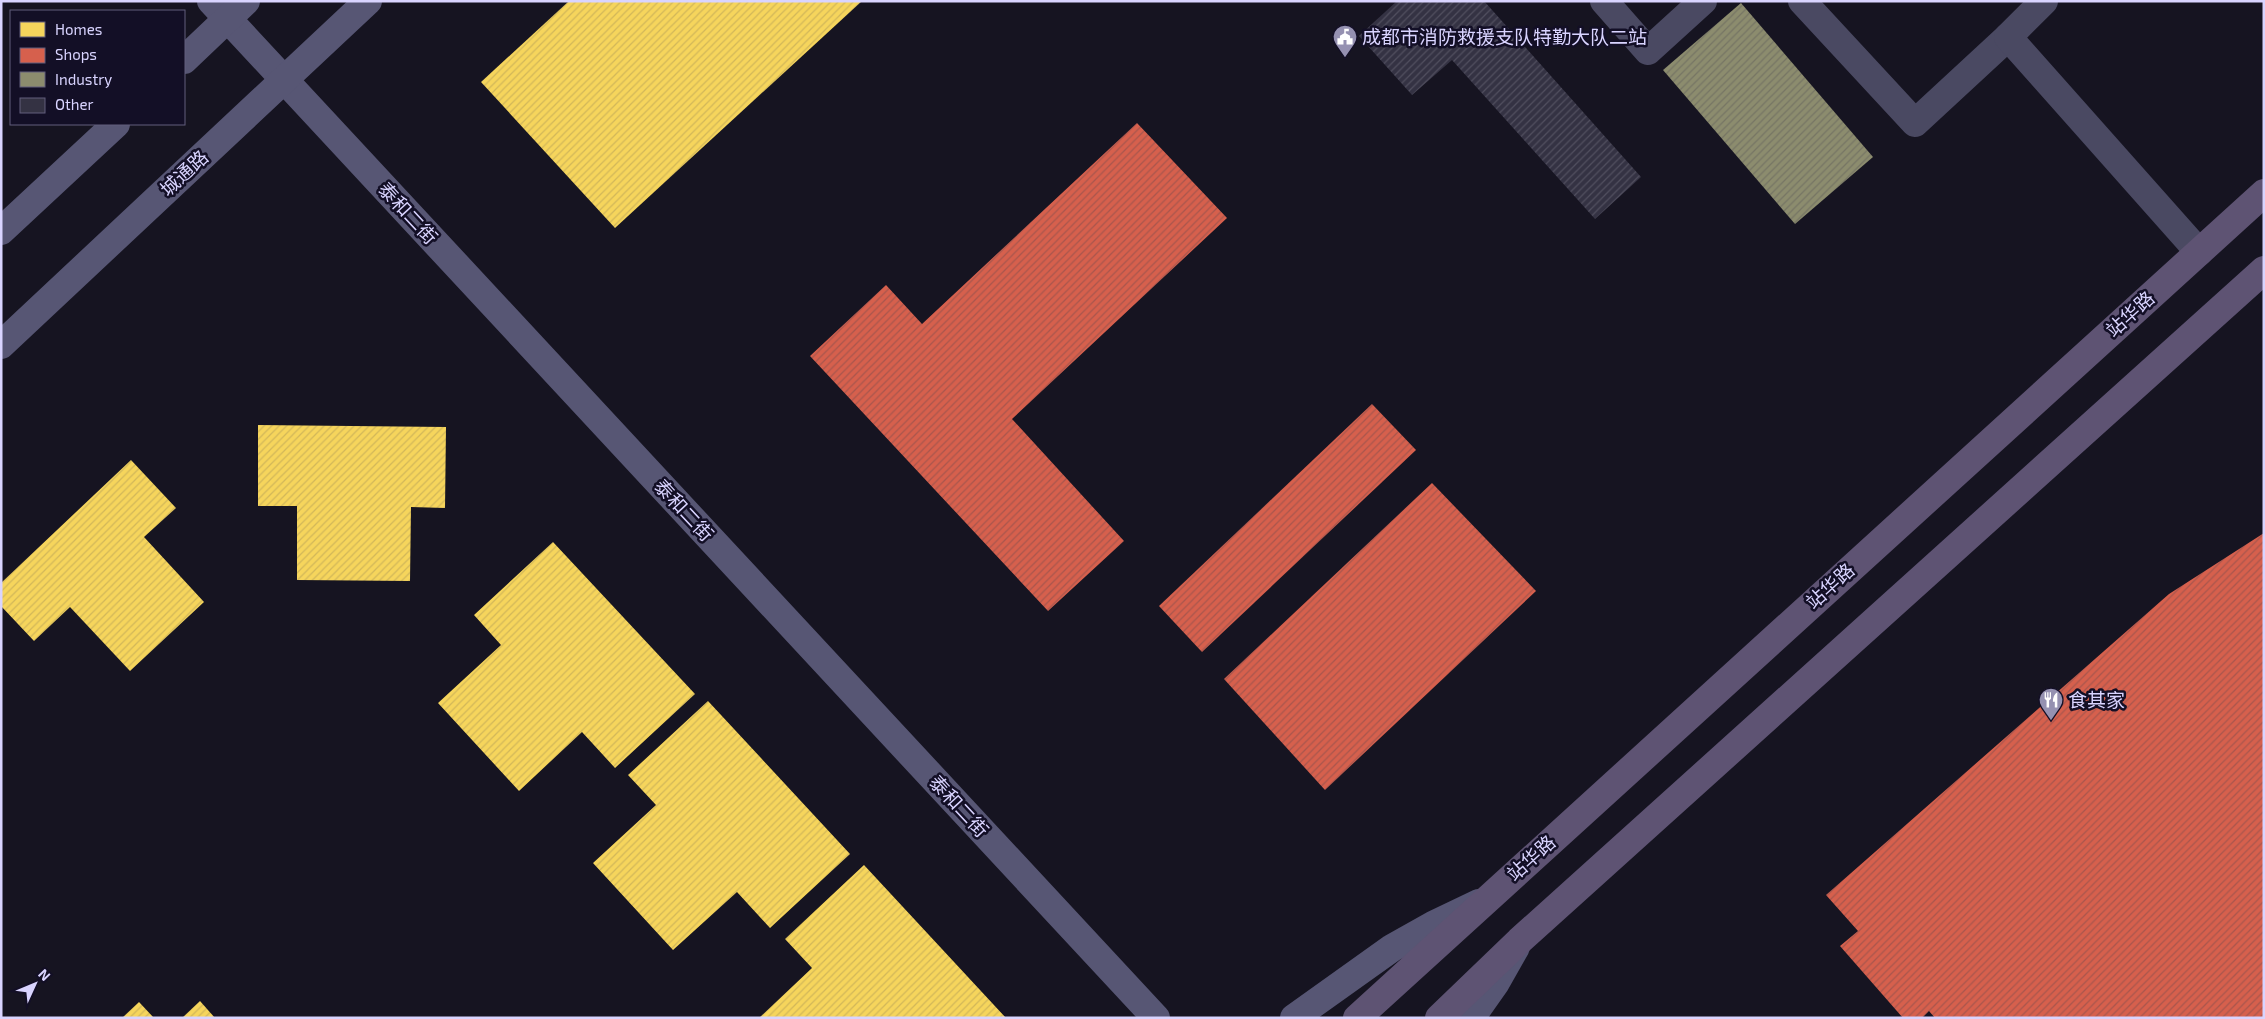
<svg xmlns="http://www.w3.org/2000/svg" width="2265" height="1019" viewBox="0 0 2265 1019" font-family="'Exo 2','Noto Sans SC',sans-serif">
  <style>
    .homes { fill: url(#homes-hatch) }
    .shops { fill: url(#shops-hatch) }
    .industry { fill: url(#industry-hatch) }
    .building { fill: url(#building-hatch) }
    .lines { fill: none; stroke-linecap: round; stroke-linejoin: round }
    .street { stroke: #4a4962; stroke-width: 28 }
    .secondary { stroke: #575674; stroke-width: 28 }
    .primary { stroke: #5e5373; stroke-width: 28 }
    .labels { text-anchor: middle; stroke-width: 5; stroke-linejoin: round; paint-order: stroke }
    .poi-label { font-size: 19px; fill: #d9d4ff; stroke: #130f26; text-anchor: start }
    .street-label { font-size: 19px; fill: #d9d4ff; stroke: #130f26 }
  </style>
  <defs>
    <pattern id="homes-hatch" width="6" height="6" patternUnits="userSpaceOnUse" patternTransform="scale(1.25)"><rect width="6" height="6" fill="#f6d55c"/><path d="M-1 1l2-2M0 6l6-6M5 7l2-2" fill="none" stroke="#d2b759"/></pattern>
    <pattern id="shops-hatch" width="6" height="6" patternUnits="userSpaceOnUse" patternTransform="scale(1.25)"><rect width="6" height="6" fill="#d6604d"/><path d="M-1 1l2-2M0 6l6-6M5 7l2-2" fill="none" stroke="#a9564d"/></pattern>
    <pattern id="industry-hatch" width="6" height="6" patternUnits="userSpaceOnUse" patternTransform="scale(1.25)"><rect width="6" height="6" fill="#8c8c6e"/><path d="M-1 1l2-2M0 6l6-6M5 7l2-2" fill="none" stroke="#767564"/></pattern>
    <pattern id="building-hatch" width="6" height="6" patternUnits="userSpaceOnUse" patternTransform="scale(1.25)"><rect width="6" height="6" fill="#343243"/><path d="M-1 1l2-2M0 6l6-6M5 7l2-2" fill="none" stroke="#514f5f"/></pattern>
  </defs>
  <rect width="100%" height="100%" fill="#161421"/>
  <!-- homes -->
  <g class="homes">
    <polygon points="569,1 862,1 615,228 481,82"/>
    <polygon points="258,425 446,427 445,508 411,507 410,581 297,580 297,506 258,506"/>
    <polygon points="131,460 176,508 144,537 204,602 130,671 70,607 34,641 1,606 1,583"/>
    <polygon points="553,542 695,694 615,768 582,732 519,791 438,703 501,645 474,615"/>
    <polygon points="708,701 850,854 770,928 737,892 673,950 593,863 656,805 628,775"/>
    <polygon points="864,865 1006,1018 759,1018 812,968 785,939"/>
    <polygon points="200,1001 215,1018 182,1018"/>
    <polygon points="139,1002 154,1018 122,1018"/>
  </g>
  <!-- shops -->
  <g class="shops">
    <polygon points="1137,123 1227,218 1012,419 1124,541 1048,611 810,356 886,285 922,324"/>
    <polygon points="1372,404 1416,450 1202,652 1159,606"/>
    <polygon points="1432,483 1536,591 1325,790 1224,679"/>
    <polygon points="2264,533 2264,1018 1935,1018 1929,1011 1922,1018 1903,1018 1840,946 1858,931 1826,895 2169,594"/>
  </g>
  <!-- industry -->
  <polygon class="industry" points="1741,3 1873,157 1795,224 1663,70"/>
  <!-- building -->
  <polygon class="building" points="1397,1 1484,1 1641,177 1595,219 1452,60 1412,95 1359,36"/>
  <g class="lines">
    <!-- street -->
    <g class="street">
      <polyline points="1604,1 1648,51 1703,1"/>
      <polyline points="1802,1 1915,123 2008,37"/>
      <polyline points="2044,1 2008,37 2199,252"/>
    </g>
    <!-- secondary -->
    <g class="secondary">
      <polyline points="211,1 1156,1018"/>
      <polyline points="184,60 246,1"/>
      <polyline points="1,231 116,124"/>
      <polyline points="1,345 368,1"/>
      <polyline points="1294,1018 1392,948 1433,925 1479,903"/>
      <polyline points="1471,1018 1495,984 1516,947"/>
    </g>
    <!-- primary -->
    <g class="primary">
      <polyline points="1357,1018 2264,193"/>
      <polyline points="1439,1018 1519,941 2264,270"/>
    </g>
  </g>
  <!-- icons -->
  <defs>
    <symbol id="civic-pin" viewBox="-11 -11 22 30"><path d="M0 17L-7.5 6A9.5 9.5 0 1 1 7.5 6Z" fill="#9591b1" stroke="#130f26"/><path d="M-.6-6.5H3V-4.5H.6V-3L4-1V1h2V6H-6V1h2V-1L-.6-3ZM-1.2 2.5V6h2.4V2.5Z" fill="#fff"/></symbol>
    <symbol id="restaurant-pin" viewBox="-11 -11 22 30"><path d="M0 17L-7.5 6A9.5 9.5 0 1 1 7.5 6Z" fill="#9591b1" stroke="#130f26"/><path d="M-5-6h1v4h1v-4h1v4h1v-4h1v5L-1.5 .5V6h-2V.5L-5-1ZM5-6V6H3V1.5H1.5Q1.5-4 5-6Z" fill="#fff"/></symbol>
  </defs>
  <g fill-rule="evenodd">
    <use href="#civic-pin" x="1331" y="23" width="28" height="38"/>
    <use href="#restaurant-pin" x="2037" y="686" width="28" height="38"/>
  </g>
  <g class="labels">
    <!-- poi labels -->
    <g class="poi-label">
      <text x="1362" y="44">成都市消防救援支队特勤大队二站</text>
      <text x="2068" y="707">食其家</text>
    </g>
    <!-- street labels -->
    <g class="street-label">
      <text transform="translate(184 173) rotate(-43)" y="7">城通路</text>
      <text transform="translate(408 213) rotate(47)" y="7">泰和二街</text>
      <text transform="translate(2130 314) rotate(-42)" y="7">站华路</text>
      <text transform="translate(684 510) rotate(47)" y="7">泰和二街</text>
      <text transform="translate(1830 586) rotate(-42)" y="7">站华路</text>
      <text transform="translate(959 806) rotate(47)" y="7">泰和二街</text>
      <text transform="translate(1531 858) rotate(-42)" y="7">站华路</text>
    </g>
  </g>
  <!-- border -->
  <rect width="2265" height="1019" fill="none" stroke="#d9d4ff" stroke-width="5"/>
  <!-- legend -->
  <rect x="10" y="10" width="175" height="115" fill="#130f26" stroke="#625e7d"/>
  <rect x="20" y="22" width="25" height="15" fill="#f6d55c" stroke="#625e7d"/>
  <text x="55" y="35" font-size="15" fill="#d9d4ff">Homes</text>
  <rect x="20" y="48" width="25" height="15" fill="#d6604d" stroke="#625e7d"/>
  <text x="55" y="60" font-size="15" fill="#d9d4ff">Shops</text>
  <rect x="20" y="72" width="25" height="15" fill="#8c8c6e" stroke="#625e7d"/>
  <text x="55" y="85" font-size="15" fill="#d9d4ff">Industry</text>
  <rect x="20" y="98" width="25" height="15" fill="#343243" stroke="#625e7d"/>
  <text x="55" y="110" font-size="15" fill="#d9d4ff">Other</text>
  <!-- north arrow -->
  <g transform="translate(35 984) rotate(46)" stroke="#130f26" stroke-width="4" paint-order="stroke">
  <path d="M0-4L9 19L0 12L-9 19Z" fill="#d9d4ff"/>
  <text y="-8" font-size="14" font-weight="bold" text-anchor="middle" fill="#d9d4ff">N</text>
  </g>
</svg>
